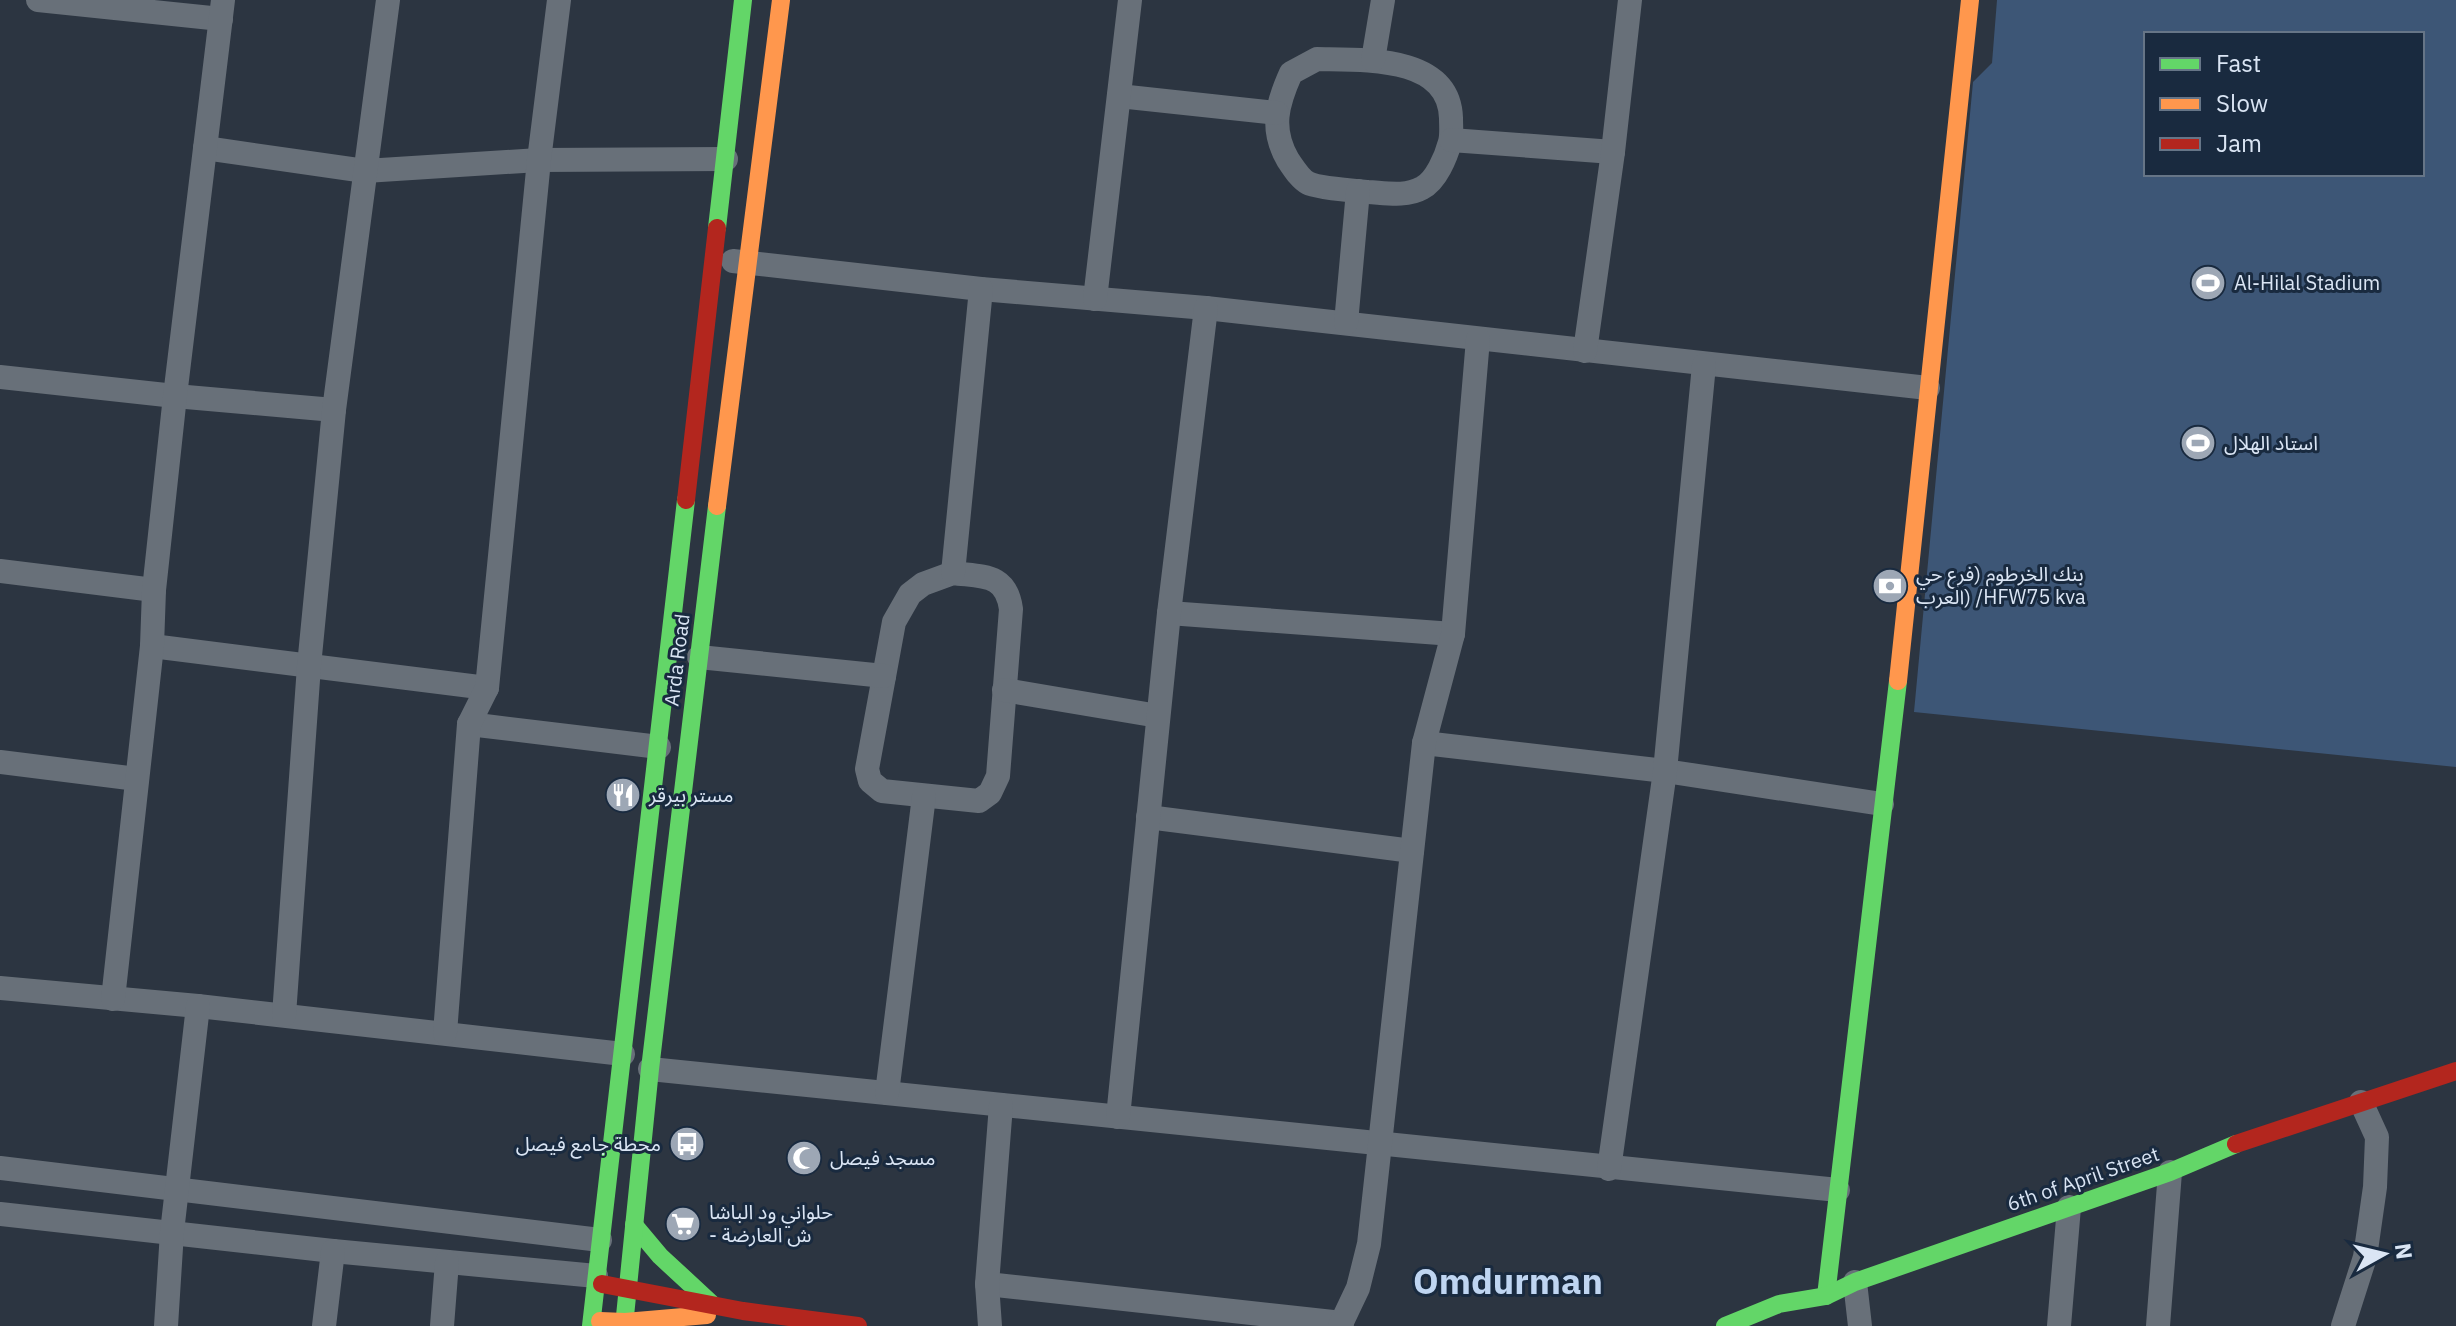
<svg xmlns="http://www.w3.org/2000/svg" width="2456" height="1326" viewBox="0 0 2456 1326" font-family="'IBM Plex Sans','Noto Sans Arabic',sans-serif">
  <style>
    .green { fill: #3d5676; fill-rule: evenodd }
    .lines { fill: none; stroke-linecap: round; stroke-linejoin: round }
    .street { stroke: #687079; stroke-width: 24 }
    .fast { stroke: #63d668; stroke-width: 18 }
    .slow { stroke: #ff974d; stroke-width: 18 }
    .jam { stroke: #b3261e; stroke-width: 18 }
    .labels { text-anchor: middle; stroke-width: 6; stroke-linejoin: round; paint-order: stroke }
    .poi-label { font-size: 20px; fill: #dae5f4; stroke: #192a3f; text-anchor: start }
    .street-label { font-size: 20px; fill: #dae5f4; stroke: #192a3f }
    .town-label { font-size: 36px; font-weight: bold; fill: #bfd5f1; stroke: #192a3f }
  </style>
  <rect width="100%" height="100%" fill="#2c3541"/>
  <!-- green -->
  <path class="green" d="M1997 0H2456V767L1914 712 1973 82 1992 63ZM2146 34H2422V174H2146Z"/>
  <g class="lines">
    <!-- street -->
    <g class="street">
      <polyline points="38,0 221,19"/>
      <path d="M1317 59C1363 60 1449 55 1451 118 1451 126 1452 135 1450 142 1446 157 1436 181 1422 188 1406 197 1386 193 1368 192 1357 191 1317 188 1308 183 1300 179 1293 167 1288 160 1270 129 1277 104 1291 73Z"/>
      <polyline points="1373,60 1383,0"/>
      <polyline points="1119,96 1277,113"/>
      <polyline points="1451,140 1613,152"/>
      <polyline points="205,148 365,171 539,160 726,159"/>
      <polyline points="733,261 981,289 1206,308 1928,388"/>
      <polyline points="1095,299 1130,0"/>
      <polyline points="1346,323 1358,191"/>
      <polyline points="1585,351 1613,152 1630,0"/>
      <polyline points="0,377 175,396 334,410"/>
      <polyline points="0,571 154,590"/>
      <path d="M953 573C983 577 1006 573 1011 609L998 776 990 793 979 801 882 791 870 781 867 769 894 622 910 594 923 584Z"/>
      <polyline points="953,573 981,289"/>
      <polyline points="1169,613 1453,634"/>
      <polyline points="152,646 487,688"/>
      <polyline points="699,657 884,676"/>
      <polyline points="1004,690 1158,716"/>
      <polyline points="469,724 659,747"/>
      <polyline points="1424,743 1665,771 1882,804"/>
      <polyline points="0,762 137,779"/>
      <polyline points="1148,817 1412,851"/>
      <polyline points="0,988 198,1006 623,1054"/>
      <polyline points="113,999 152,646 154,590 175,396 223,0"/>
      <polyline points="284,1015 309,666 334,410 388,0"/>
      <polyline points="445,1033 469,724 487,688 539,160 559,0"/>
      <polyline points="650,1069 1838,1190"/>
      <polyline points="887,1093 924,796"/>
      <polyline points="1118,1117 1169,613 1206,308"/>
      <polyline points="0,1168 600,1240"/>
      <polyline points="1609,1169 1665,771 1704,365"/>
      <polyline points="0,1214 333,1251 596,1276"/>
      <polyline points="1855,1282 1860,1326"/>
      <polyline points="987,1284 1342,1323"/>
      <polyline points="166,1326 172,1232 198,1006"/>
      <polyline points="324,1326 333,1251"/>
      <polyline points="442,1326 447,1262"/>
      <polyline points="990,1326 987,1284 1001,1105"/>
      <polyline points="1340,1326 1358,1288 1369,1244 1424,743 1453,634 1478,339"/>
      <polyline points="2059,1326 2069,1207"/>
      <polyline points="2158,1326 2170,1172"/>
      <polyline points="2343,1326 2365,1257 2375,1187 2377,1137 2361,1102"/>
    </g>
    <!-- fast -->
    <g class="fast">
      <polyline points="717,228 743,0"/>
      <polyline points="634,1225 660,1256 713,1305"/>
      <polyline points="1826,1296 1898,681"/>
      <polyline points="591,1326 686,500"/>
      <polyline points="624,1326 650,1069 717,506"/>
      <polyline points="1725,1326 1779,1304 1826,1296 1855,1282 2170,1172 2236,1144"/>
    </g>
    <!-- slow -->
    <g class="slow">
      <polyline points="717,506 781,0"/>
      <polyline points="1898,681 1970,0"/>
      <polyline points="600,1321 625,1322 707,1315"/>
    </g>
    <!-- jam -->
    <g class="jam">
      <polyline points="686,500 717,228"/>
      <polyline points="2236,1144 2456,1071"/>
      <polyline points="602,1284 743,1311 858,1326"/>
    </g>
  </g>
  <!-- icons -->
  <defs>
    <symbol id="stadium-disc" viewBox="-11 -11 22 22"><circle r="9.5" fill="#9da7b5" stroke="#192a3f"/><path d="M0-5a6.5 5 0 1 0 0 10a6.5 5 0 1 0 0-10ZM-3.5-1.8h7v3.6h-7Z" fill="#fff"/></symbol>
    <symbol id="bank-disc" viewBox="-11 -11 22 22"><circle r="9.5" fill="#9da7b5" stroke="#192a3f"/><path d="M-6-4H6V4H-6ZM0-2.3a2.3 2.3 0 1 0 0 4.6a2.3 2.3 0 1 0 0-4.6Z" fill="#fff"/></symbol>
    <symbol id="restaurant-disc" viewBox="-11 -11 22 22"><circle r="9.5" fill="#9da7b5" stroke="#192a3f"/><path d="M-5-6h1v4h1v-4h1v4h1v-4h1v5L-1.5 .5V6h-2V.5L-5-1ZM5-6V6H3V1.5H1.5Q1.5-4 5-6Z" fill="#fff"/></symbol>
    <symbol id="bus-disc" viewBox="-11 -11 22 22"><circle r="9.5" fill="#9da7b5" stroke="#192a3f"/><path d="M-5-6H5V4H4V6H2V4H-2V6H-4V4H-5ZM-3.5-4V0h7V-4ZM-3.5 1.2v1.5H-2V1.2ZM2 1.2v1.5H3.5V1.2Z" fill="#fff"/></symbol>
    <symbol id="mosque-disc" viewBox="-11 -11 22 22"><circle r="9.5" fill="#9da7b5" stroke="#192a3f"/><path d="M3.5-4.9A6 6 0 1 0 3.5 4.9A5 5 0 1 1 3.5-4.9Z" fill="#fff"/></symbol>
    <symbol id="supermarket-disc" viewBox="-11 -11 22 22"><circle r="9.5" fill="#9da7b5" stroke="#192a3f"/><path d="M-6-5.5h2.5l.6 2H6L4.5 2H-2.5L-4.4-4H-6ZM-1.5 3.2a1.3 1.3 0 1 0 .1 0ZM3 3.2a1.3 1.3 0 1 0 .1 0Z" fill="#fff"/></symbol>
  </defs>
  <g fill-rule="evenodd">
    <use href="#stadium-disc" x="2188" y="263" width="40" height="40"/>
    <use href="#stadium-disc" x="2178" y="423" width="40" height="40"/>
    <use href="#bank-disc" x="1870" y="566" width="40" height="40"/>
    <use href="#restaurant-disc" x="603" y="775" width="40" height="40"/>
    <use href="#bus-disc" x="667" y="1124" width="40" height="40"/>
    <use href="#mosque-disc" x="784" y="1138" width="40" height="40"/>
    <use href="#supermarket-disc" x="663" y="1204" width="40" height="40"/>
  </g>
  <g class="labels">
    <!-- poi labels -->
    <g class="poi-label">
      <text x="2234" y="290">Al-Hilal Stadium</text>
      <text x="2224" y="450">استاد الهلال</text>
      <text x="1916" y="581">بنك الخرطوم (فرع حي<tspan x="1916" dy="23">العرب) /HFW75 kva</tspan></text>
      <text x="649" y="802">مستر بيرقر</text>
      <text x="661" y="1151" text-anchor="end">محطة جامع فيصل</text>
      <text x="830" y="1165">مسجد فيصل</text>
      <text x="709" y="1219">حلواني ود الباشا<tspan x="709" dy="23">- ش العارضة</tspan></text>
    </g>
    <!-- street labels -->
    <g class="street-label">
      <text transform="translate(677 660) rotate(-83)" y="7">Arda Road</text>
      <text transform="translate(2083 1179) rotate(-19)" y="7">6th of April Street</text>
    </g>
    <!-- town labels -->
    <g class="town-label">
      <text x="1508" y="1294">Omdurman</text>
    </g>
  </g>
  <!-- legend -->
  <rect x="2144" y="32" width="280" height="144" fill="#192a3f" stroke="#667587" stroke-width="2"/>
  <rect x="2160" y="58" width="40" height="12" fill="#63d668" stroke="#667587" stroke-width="2"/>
  <text x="2216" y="72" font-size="24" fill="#dae5f4">Fast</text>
  <rect x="2160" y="98" width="40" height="12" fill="#ff974d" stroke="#667587" stroke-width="2"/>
  <text x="2216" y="112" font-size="24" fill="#dae5f4">Slow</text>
  <rect x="2160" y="138" width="40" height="12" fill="#b3261e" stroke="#667587" stroke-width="2"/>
  <text x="2216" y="152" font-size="24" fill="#dae5f4">Jam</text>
  <!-- north arrow -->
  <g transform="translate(2384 1254) rotate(82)" stroke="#192a3f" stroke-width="6" paint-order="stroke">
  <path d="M0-6L14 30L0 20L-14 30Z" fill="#dae5f4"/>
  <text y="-12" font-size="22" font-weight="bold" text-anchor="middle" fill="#dae5f4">N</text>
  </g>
</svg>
